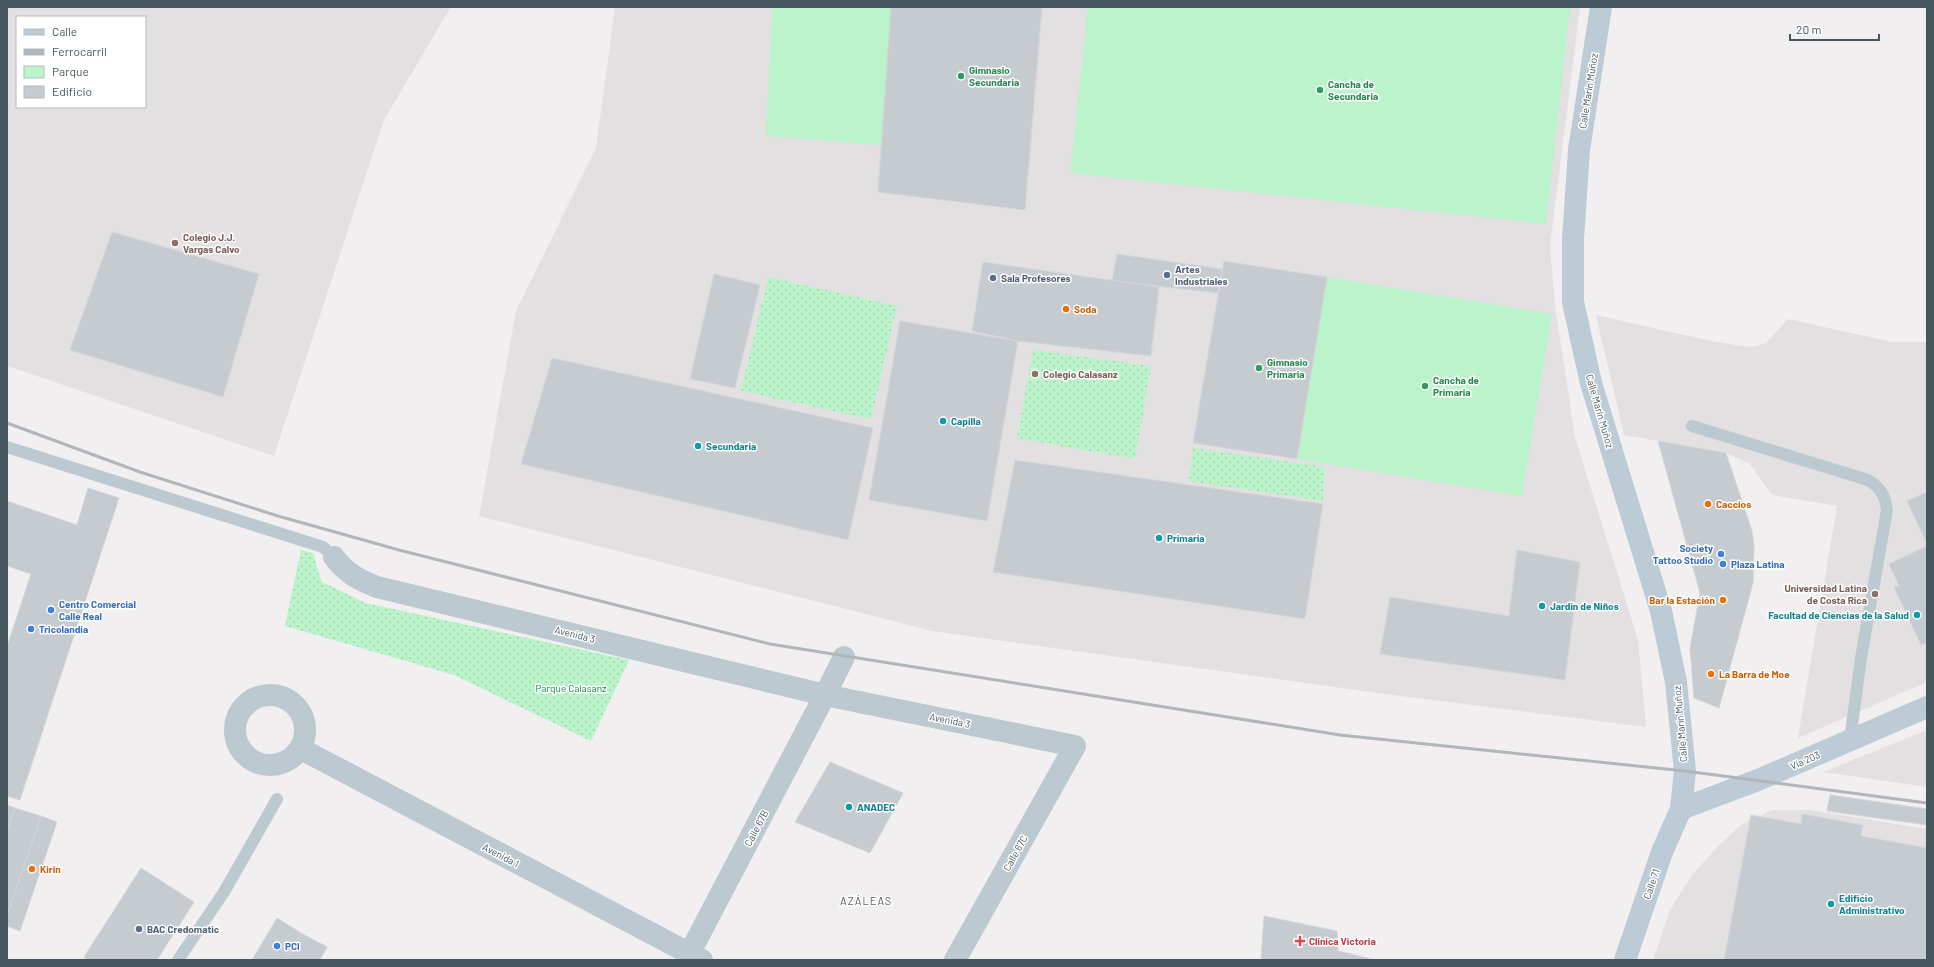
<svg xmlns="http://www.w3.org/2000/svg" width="1934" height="967" viewBox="0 0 1934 967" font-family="Barlow,sans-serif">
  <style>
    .education { fill: #e3e0e2; fill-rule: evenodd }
    .green { fill: url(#green-dots) }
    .pitch { fill: #bbf3ca }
    .building { fill: #c6cbd0; stroke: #d3d6db }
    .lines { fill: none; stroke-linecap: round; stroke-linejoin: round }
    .lane { stroke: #bcc9d0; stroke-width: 12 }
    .street { stroke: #bcc9d0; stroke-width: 22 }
    .secondary { stroke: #bccbd5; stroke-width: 22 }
    .rail { stroke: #b1b6ba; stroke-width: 3 }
    .leisure-dot { fill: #2e9e5b; stroke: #fff; stroke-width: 1.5 }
    .education-dot { fill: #8d6e63; stroke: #fff; stroke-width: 1.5 }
    .service-dot { fill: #5c6f8a; stroke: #fff; stroke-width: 1.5 }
    .food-dot { fill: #e8710a; stroke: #fff; stroke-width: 1.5 }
    .culture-dot { fill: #0f9aa8; stroke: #fff; stroke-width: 1.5 }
    .shop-dot { fill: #3f7fe0; stroke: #fff; stroke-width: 1.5 }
    .health-dot { fill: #e0444e; stroke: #fff; stroke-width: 1.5 }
    .labels { text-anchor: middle; stroke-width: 3; stroke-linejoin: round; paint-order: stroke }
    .leisure-label { font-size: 10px; font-weight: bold; fill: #27864d; stroke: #fff; text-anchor: start }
    .street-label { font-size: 10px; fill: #46565f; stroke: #fff }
    .education-label { font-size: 10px; font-weight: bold; fill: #785e54; stroke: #fff; text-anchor: start }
    .service-label { font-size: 10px; font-weight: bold; fill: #4e5e75; stroke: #fff; text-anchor: start }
    .food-label { font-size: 10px; font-weight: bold; fill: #c56008; stroke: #fff; text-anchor: start }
    .culture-label { font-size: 10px; font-weight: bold; fill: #0d838f; stroke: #fff; text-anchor: start }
    .shop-label { font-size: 10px; font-weight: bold; fill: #366cbe; stroke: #fff; text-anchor: start }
    .park-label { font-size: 10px; fill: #10873d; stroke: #fff }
    .health-label { font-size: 10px; font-weight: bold; fill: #be3a42; stroke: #fff; text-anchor: start }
    .neighbourhood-label { font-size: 11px; letter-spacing: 1px; fill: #5b6165; stroke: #fff }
  </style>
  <defs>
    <pattern id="green-dots" width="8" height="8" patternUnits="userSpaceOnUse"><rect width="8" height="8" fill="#bbf3ca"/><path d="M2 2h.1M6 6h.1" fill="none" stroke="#a2d2b0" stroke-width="1.8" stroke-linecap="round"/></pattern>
  </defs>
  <rect width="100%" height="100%" fill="#f2eff0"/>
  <!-- education -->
  <g class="education">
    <path d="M7 7H451L384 120 274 456 7 366ZM17 17H145V107H17Z"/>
    <polygon points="615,7 1580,7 1550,246 1555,306 1575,437 1638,640 1646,727 1385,694 932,631 479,516 516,311 596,148"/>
    <polygon points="1596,315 1711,341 1736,345 1752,347 1766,343 1788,319 1892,342 1927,342 1927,682 1798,738 1837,506 1772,495 1750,464 1726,453 1624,435"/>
    <polygon points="1927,730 1927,787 1823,772"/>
    <polygon points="1772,810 1811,810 1927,829 1927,960 1653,960 1670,910 1692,875 1721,843 1741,825"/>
  </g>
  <!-- green -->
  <g class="green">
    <polygon points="768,277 897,306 871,419 741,391"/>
    <polygon points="1033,350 1151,366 1135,459 1017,438"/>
    <polygon points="1193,448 1325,467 1323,501 1189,481"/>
    <polygon points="301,550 313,553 322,582 366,603 629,660 591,741 454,675 285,626"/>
  </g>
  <!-- pitch -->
  <g class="pitch">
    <polygon points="772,7 891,7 881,145 766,136"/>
    <polygon points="1088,7 1570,7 1546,224 1070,173"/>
    <polygon points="1327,277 1552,314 1522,496 1297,459"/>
  </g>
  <!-- building -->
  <g class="building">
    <polygon points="891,7 1042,7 1025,210 878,192"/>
    <polygon points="112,232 259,274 223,397 70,350"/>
    <polygon points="1117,254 1222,269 1218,293 1112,281"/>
    <polygon points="1224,261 1327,277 1297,459 1193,443"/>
    <polygon points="983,262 1159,287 1151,356 1018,341 972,331"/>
    <polygon points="714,274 760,285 735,388 690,379"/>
    <polygon points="900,321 1018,341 987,521 869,500"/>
    <polygon points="552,358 873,428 848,540 521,464"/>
    <polygon points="1658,441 1726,453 1752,531 1754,546 1753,583 1719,708 1694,698 1690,648 1700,593"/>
    <polygon points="1015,460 1323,504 1305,619 993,572"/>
    <polygon points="88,488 119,498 20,800 7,796 7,647 31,574 7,566 7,501 77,525"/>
    <polygon points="1927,492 1927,544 1907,501"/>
    <polygon points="1927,546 1927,643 1921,645 1894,587 1899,586 1889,564"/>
    <polygon points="1517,550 1580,562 1565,680 1380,654 1390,597 1509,616"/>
    <polygon points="830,762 903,793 870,853 795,822"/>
    <polygon points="1830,795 1927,809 1927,825 1827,811"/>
    <polygon points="7,805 15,808 7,830"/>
    <polygon points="15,808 41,816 7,916 7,830"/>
    <polygon points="1802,814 1863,825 1861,836 1927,848 1927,960 1724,960 1751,815 1801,824"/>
    <polygon points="41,816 57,822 20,931 7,926 7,916"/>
    <polygon points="141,868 194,902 157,960 88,960 84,957"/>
    <polygon points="1264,916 1337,931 1338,951 1376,960 1261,960"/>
    <polygon points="277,918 301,933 285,960 252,960"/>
    <polygon points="301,933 327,947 320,960 285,960"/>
  </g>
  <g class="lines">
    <!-- lane -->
    <g class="lane">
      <path d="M1692 426 1868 480C1881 488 1885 495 1887 510L1861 658 1850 740"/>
      <polyline points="7,447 323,547 334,557"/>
      <polyline points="178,960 224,892 277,799"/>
    </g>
    <!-- street -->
    <g class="street">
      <path d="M334 557C346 573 359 580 377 587L825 695 1075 746 955 960"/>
      <circle cx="270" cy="730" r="35"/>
      <polyline points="301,749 702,960"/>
      <polyline points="686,960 825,695 844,657"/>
    </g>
    <!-- secondary -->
    <g class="secondary">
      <polyline points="1601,7 1579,150 1573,239 1573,302 1591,383 1661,611 1676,682 1685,771 1681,809 1662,852 1625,960"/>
      <polyline points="1681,809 1758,780 1927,707"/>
    </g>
    <!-- rail -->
    <polyline class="rail" points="7,423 140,472 278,516 399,550 770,644 1340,735 1685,771 1927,803"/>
  </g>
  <!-- markers -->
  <g class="leisure-dot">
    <circle cx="961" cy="76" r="4"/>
    <circle cx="1320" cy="90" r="4"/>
    <circle cx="1259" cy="368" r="4"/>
    <circle cx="1425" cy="386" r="4"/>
  </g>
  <g class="education-dot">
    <circle cx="175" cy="243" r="4"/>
    <circle cx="1035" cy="374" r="4"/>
    <circle cx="1875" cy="594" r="4"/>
  </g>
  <g class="service-dot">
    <circle cx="1167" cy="275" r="4"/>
    <circle cx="993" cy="278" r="4"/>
    <circle cx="139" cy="929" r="4"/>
  </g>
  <g class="food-dot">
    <circle cx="1066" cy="309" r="4"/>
    <circle cx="1708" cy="504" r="4"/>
    <circle cx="1723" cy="600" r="4"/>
    <circle cx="1711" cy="674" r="4"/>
    <circle cx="32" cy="869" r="4"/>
  </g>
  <g class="culture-dot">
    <circle cx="943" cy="421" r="4"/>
    <circle cx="698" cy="446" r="4"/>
    <circle cx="1159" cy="538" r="4"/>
    <circle cx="1542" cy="606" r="4"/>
    <circle cx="1917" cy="615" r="4"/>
    <circle cx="849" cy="807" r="4"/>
    <circle cx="1831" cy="904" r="4"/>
  </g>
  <g class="shop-dot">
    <circle cx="1721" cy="554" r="4"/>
    <circle cx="1723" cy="564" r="4"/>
    <circle cx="51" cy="610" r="4"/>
    <circle cx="31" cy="629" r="4"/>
    <circle cx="277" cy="946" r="4"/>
  </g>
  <path class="health-dot" d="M1298 935h4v4h4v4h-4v4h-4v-4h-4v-4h4z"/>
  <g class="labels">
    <!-- leisure labels -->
    <g class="leisure-label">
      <text x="969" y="74">Gimnasio<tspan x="969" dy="12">Secundaria</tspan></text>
      <text x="1328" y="88">Cancha de<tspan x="1328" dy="12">Secundaria</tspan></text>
      <text x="1267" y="366">Gimnasio<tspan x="1267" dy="12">Primaria</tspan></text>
      <text x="1433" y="384">Cancha de<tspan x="1433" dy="12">Primaria</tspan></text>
    </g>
    <!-- street labels -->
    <g class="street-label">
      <text transform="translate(1588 91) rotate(-81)" y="4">Calle Marín Muñoz</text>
      <text transform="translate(1600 411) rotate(74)" y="4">Calle Marín Muñoz</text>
      <text transform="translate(575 634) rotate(14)" y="4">Avenida 3</text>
      <text transform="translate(950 720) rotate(11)" y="4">Avenida 3</text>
      <text transform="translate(1680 724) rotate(-95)" y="4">Calle Marín Muñoz</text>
      <text transform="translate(1805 760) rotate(-24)" y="4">Vía 203</text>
      <text transform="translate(756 828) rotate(-62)" y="4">Calle 67B</text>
      <text transform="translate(1015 853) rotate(-61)" y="4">Calle 67C</text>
      <text transform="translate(501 855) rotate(28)" y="4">Avenida 1</text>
      <text transform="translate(1651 884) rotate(-71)" y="4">Calle 71</text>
    </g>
    <!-- education labels -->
    <g class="education-label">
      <text x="183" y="241">Colegio J.J.<tspan x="183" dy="12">Vargas Calvo</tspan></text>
      <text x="1043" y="378">Colegio Calasanz</text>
      <text x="1867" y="592" text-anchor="end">Universidad Latina<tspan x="1867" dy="12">de Costa Rica</tspan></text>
    </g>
    <!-- service labels -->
    <g class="service-label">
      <text x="1175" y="273">Artes<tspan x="1175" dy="12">Industriales</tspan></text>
      <text x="1001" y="282">Sala Profesores</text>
      <text x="147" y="933">BAC Credomatic</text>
    </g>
    <!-- food labels -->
    <g class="food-label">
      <text x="1074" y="313">Soda</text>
      <text x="1716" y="508">Caccios</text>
      <text x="1715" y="604" text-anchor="end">Bar la Estación</text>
      <text x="1719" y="678">La Barra de Moe</text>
      <text x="40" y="873">Kirin</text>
    </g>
    <!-- culture labels -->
    <g class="culture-label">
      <text x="951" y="425">Capilla</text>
      <text x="706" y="450">Secundaria</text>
      <text x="1167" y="542">Primaria</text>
      <text x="1550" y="610">Jardín de Niños</text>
      <text x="1909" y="619" text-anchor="end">Facultad de Ciencias de la Salud</text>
      <text x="857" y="811">ANADEC</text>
      <text x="1839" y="902">Edificio<tspan x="1839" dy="12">Administrativo</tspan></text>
    </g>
    <!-- shop labels -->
    <g class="shop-label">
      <text x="1713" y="552" text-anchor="end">Society<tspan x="1713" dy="12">Tattoo Studio</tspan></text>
      <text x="1731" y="568">Plaza Latina</text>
      <text x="59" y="608">Centro Comercial<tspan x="59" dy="12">Calle Real</tspan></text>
      <text x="39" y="633">Tricolandia</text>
      <text x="285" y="950">PCI</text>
    </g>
    <!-- park labels -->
    <g class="park-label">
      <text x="571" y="692">Parque Calasanz</text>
    </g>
    <!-- health labels -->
    <g class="health-label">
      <text x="1309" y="945">Clínica Victoria</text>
    </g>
    <!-- neighbourhood labels -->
    <g class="neighbourhood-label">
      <text x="866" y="905">AZÁLEAS</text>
    </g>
  </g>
  <!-- border -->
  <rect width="1934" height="967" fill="none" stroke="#46565f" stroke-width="16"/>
  <!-- legend -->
  <rect x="16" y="16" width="130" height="92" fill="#ffffff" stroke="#b5bbbf"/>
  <rect x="24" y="29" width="20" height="6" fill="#bccbd5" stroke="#b5bbbf"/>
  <text x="52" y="36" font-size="12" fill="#46565f">Calle</text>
  <rect x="24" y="49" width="20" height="6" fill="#b1b6ba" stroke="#b5bbbf"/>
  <text x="52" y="56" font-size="12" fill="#46565f">Ferrocarril</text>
  <rect x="24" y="66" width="20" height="12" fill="#bbf3ca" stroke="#b5bbbf"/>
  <text x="52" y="76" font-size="12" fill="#46565f">Parque</text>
  <rect x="24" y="86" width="20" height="12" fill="#c6cbd0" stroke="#b5bbbf"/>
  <text x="52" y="96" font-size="12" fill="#46565f">Edificio</text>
  <!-- scale -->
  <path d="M1790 34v6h89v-6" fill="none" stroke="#46565f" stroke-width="2"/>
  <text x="1796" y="34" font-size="12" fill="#46565f" stroke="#ffffff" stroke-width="3" paint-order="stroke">20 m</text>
</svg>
